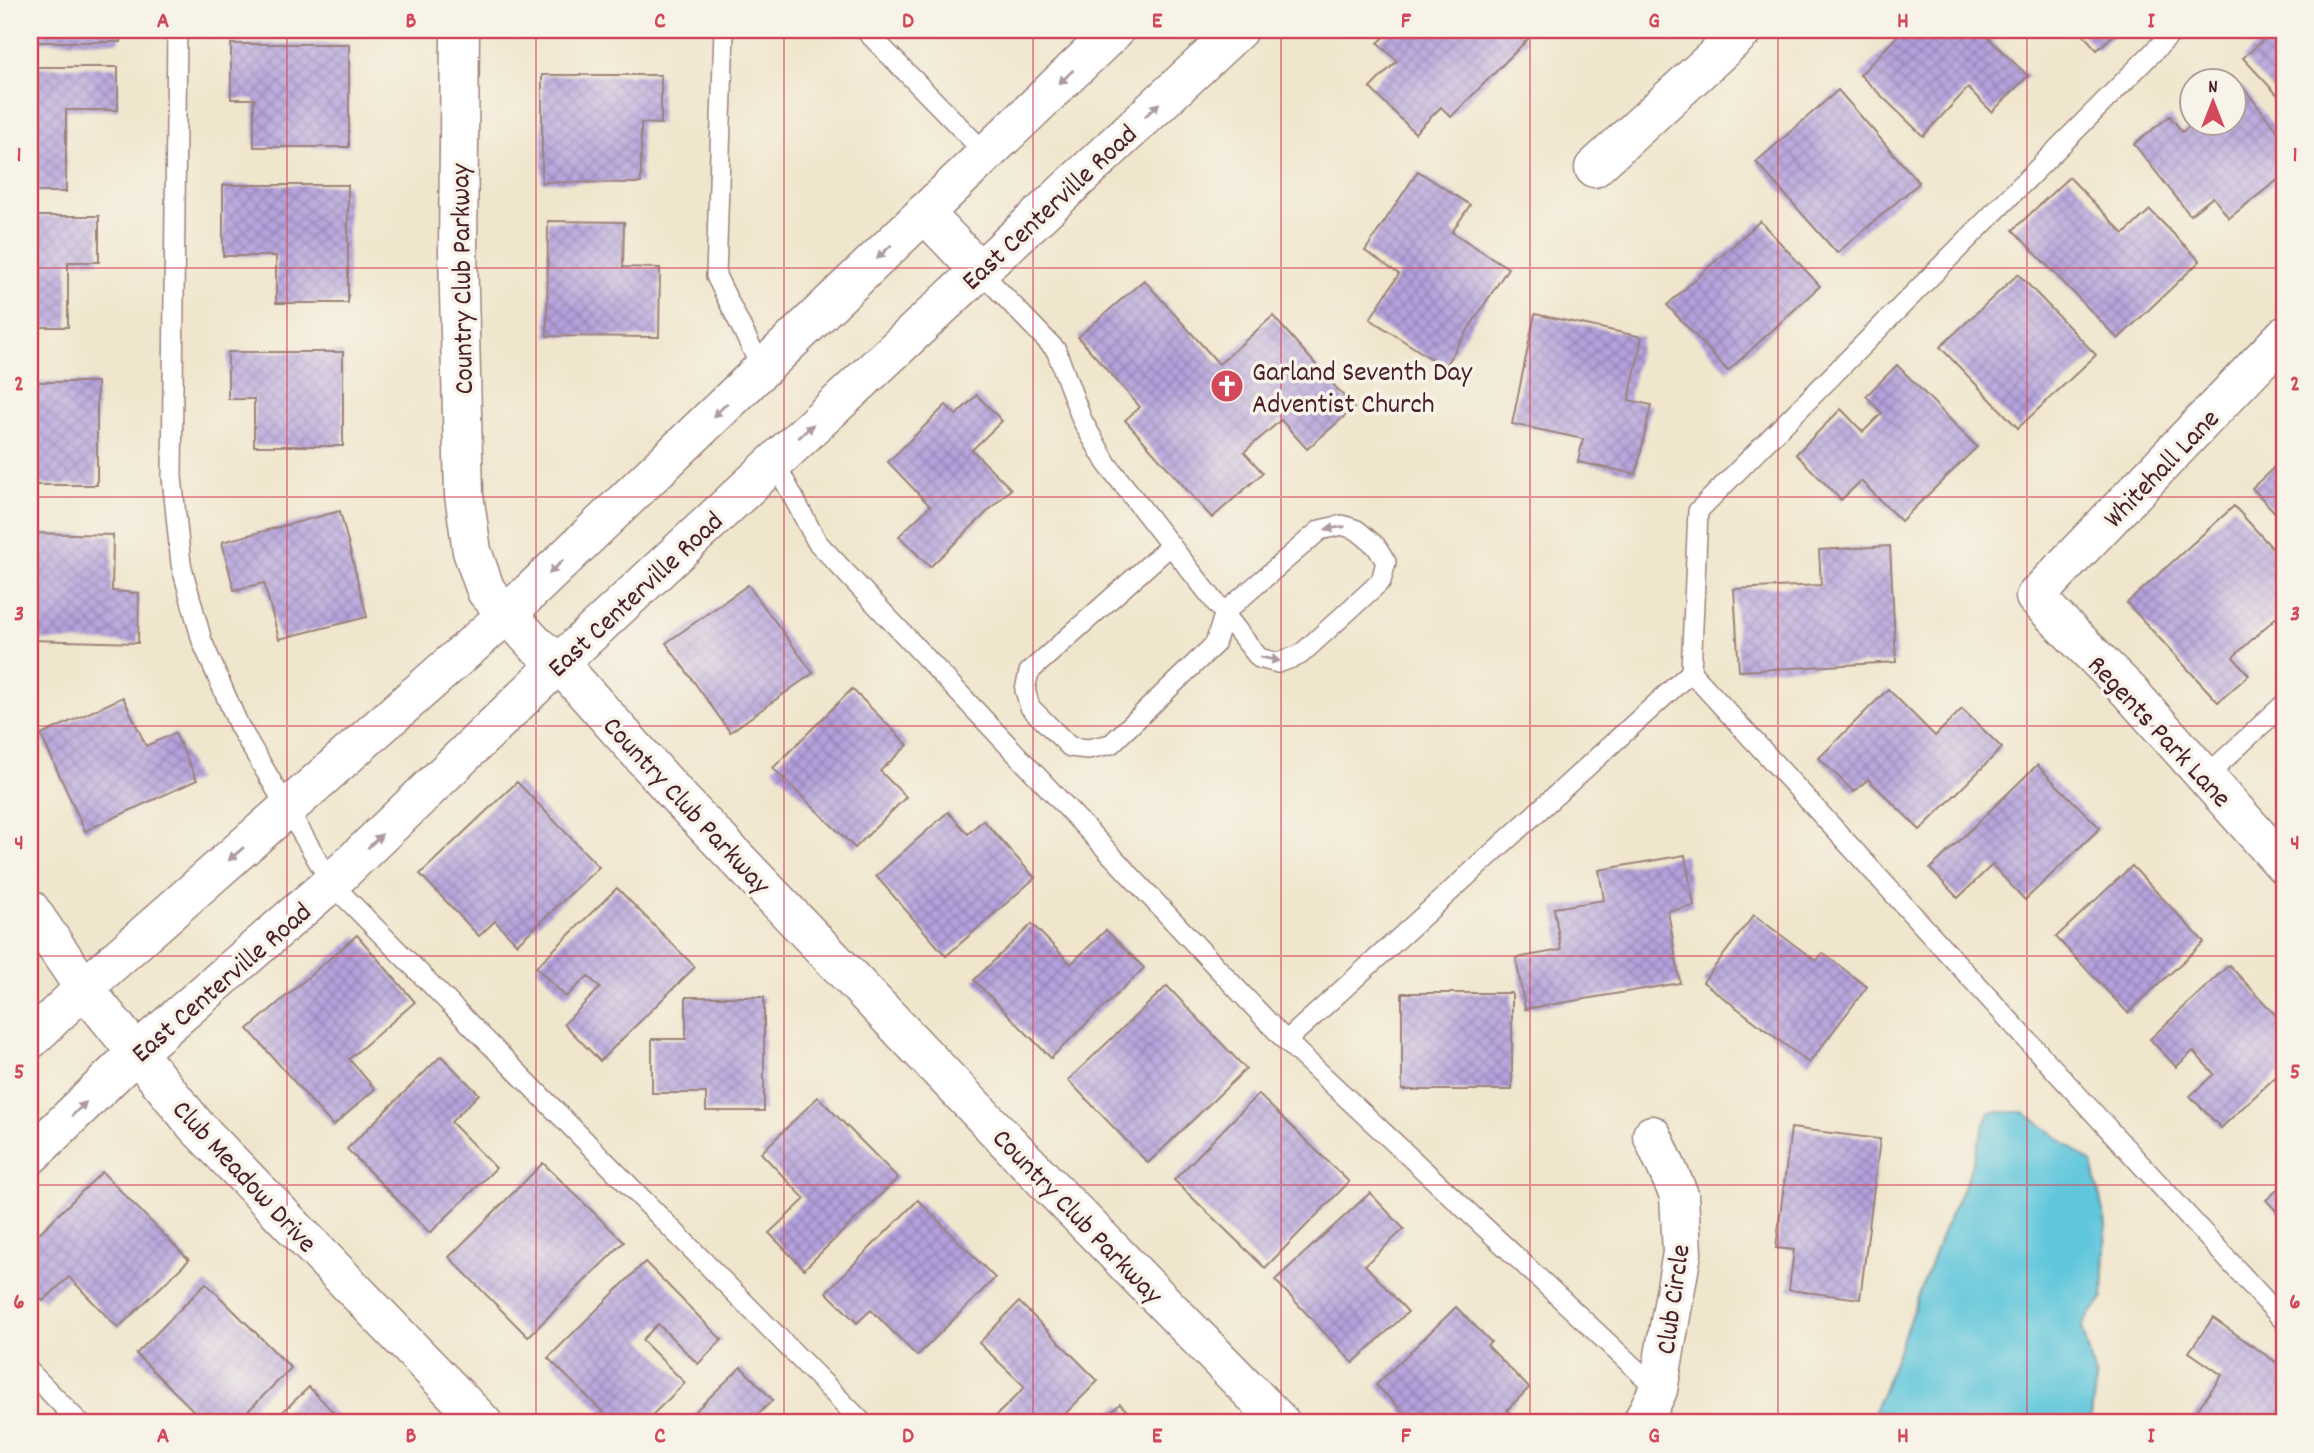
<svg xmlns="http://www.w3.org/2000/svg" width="2314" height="1453" viewBox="0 0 2314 1453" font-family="Dekko,sans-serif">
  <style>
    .water { fill: #5fc6db; stroke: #547283; stroke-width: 2 }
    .building { fill: url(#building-cross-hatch) }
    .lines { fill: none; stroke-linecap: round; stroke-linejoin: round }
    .service-casing { stroke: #9d827c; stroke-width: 22 }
    .minor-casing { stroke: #9d827c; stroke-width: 41 }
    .secondary-casing { stroke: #9d827c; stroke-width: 41 }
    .service { stroke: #fff; stroke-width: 19 }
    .minor { stroke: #fff; stroke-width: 38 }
    .secondary { stroke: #fff; stroke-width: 38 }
    .oneway { fill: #ae9aa0 }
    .grid { fill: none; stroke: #d1495b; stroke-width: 2; stroke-opacity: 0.55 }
    .labels { text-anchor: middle; stroke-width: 7; stroke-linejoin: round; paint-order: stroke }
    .street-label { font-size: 28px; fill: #4a1f2b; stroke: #f7f3e8 }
    .poi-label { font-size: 28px; fill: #4a1f2b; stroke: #f7f3e8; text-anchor: start }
    .neatline { fill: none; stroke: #d1495b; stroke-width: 2.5 }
    .grid-label { font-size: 23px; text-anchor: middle; font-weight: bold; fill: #d1495b }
  </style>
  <defs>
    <pattern id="building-cross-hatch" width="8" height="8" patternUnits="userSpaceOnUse" patternTransform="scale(1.75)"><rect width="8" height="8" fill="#b4a1dd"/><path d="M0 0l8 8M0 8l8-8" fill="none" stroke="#9483b3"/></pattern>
  </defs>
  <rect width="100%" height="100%" fill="#f7f3e8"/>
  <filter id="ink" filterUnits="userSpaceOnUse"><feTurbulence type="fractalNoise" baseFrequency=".0143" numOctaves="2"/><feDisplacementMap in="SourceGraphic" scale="14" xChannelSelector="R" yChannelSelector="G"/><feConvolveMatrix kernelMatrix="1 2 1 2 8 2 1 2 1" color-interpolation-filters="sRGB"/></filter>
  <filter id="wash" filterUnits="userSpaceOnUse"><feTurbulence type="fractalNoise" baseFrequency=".00686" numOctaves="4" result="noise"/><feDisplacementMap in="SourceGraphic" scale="28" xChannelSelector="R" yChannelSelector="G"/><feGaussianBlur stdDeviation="1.57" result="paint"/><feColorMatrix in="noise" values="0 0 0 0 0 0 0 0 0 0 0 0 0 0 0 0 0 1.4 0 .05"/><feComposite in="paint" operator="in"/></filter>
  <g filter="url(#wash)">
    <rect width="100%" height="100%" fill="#f0e6cd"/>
    <!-- water -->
    <polygon class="water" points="1989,1112 2024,1112 2092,1163 2106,1224 2103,1297 2082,1326 2096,1380 2090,1423 1868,1423 1881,1396 1943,1231 1967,1179"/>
    <g id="blocks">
      <!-- building -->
      <g class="building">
        <rect x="30" y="30" width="90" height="12"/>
        <polygon points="1392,30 1518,30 1528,39 1451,117 1441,107 1415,133 1370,88 1397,61 1378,43"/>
        <polygon points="1903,30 1980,30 2028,76 1992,112 1968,88 1923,136 1860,75"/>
        <polygon points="2079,30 2119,30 2097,50"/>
        <polygon points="2274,30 2284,30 2284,102 2243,58"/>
        <polygon points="231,44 349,44 349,147 254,147 254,99 231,99"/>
        <polygon points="30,67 118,67 118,110 66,110 66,192 30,192"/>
        <polygon points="542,75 661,75 661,124 641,123 641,183 542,182"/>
        <polygon points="2242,86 2284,139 2284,175 2229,218 2213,197 2190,215 2134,144 2170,116 2182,132 2195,122 2234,122 2234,92"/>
        <polygon points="1838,90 1919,183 1837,253 1756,162"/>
        <polygon points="1418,171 1470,205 1452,232 1508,268 1444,367 1370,319 1399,274 1365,251"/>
        <polygon points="2069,177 2124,234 2150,210 2200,261 2118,339 2013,230"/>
        <polygon points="223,185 348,185 348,303 276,303 276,256 223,256"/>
        <polygon points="30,216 99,216 99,262 68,262 68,327 30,327"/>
        <polygon points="548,221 624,222 623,267 660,268 659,337 547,336"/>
        <polygon points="1760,221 1820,286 1728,371 1667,305"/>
        <polygon points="2018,274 2096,355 2018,428 1940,347"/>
        <polygon points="1144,280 1219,364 1273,316 1354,408 1307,449 1281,420 1244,452 1263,473 1212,518 1125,420 1140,407 1078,337"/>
        <polygon points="1535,314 1642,337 1629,400 1651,405 1636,474 1578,462 1583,439 1512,424"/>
        <polygon points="228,352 343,352 343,446 254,446 254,399 228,399"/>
        <polygon points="1897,365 1977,447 1901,521 1861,481 1841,500 1796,454 1841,409 1863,432 1882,413 1866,396"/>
        <rect x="30" y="382" width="67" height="103"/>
        <polygon points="977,395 1002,421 972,450 1011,489 930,567 899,536 930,506 888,462 946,405 956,415"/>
        <polygon points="2284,458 2284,522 2252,488"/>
        <polygon points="2234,506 2284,561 2284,610 2233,657 2249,675 2218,702 2127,603"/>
        <polygon points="340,511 367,617 279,639 264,583 234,590 222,542"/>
        <polygon points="30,533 113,535 112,591 139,593 138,643 30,640"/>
        <polygon points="1890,546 1896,662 1739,671 1734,589 1821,585 1819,550"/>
        <polygon points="748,585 813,673 730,732 666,643"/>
        <polygon points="852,689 908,745 880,771 906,797 855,848 773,768"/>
        <polygon points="1888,689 1935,736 1962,709 2002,748 1920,830 1868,779 1854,792 1819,758"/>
        <polygon points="123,697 146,746 175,733 197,780 85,831 41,735"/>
        <polygon points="2037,765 2100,828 2025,900 1992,865 1958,898 1930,869"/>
        <polygon points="517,782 599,867 517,944 495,921 479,936 420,874"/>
        <polygon points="948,812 968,834 983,820 1035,878 946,956 876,876"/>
        <polygon points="1685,855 1694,906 1668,911 1680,983 1525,1009 1516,958 1561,950 1554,908 1604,900 1599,870"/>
        <polygon points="2132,866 2204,942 2128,1013 2056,937"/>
        <polygon points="617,888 695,967 600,1061 564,1024 600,988 588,976 566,997 536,967"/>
        <polygon points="1754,915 1816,961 1823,953 1867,987 1809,1063 1703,982"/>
        <polygon points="1032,924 1071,964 1106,930 1144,968 1051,1058 974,980"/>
        <polygon points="357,935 415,1002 349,1059 375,1089 333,1126 248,1029"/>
        <polygon points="2229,965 2284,1024 2284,1069 2221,1128 2190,1096 2214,1074 2193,1051 2176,1067 2150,1039"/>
        <polygon points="1167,986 1246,1069 1148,1163 1068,1080"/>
        <rect x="1402" y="993" width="110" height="97"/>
        <polygon points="686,997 764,997 764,1111 706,1111 706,1093 652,1093 652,1039 686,1039"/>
        <polygon points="441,1056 479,1094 451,1122 496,1168 430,1233 347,1149"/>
        <polygon points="1258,1094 1349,1182 1265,1268 1174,1180"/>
        <polygon points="818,1097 898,1178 804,1269 769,1233 805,1199 761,1153"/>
        <polygon points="1791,1128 1880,1139 1860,1299 1789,1290 1794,1250 1776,1248"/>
        <polygon points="543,1163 624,1242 528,1337 449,1257"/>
        <polygon points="102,1172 189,1260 118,1328 69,1277 43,1301 30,1288 30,1242"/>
        <polygon points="2284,1184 2284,1219 2266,1200"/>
        <polygon points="1370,1193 1404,1229 1365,1265 1408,1312 1353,1363 1275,1280"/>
        <polygon points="918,1200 995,1278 917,1356 871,1310 857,1323 826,1292"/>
        <polygon points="645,1262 722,1340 698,1364 658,1324 642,1340 685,1383 644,1423 614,1423 548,1358"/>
        <polygon points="206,1283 291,1368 236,1423 206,1423 136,1354"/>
        <polygon points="1019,1302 1098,1381 1056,1423 989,1423 1025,1387 979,1343"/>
        <polygon points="1456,1307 1491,1342 1487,1345 1529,1388 1507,1410 1520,1423 1414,1423 1376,1385"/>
        <polygon points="2213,1318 2284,1368 2284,1423 2188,1423 2222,1375 2189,1352"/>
        <polygon points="741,1367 773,1400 753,1419 758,1423 683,1423"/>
        <polygon points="309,1387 344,1423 271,1423"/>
        <polygon points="1120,1404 1139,1423 1099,1423"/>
      </g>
    </g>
  </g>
  <g filter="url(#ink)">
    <use href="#blocks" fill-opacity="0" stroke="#9d827c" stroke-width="2"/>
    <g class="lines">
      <defs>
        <g id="service">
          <polyline points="177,30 172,477 181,564 202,641 239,726 331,883 863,1423"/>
          <polyline points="724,30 716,276 762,369"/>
          <polyline points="865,30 986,154"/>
          <polyline points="2175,30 1698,511 1691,672 2284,1321"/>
          <polyline points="979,270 1056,350 1082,420 1107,464 1259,658 1278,663 1300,655 1381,581 1386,562 1376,546 1357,530 1342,525 1320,530 1225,612 1215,644 1111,744 1088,749 1070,747 1030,707 1025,690 1029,672 1171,545"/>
          <polyline points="774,461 817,542 1286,1041 1658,1390"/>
          <polyline points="2205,777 2284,704"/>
          <polyline points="1286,1041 1691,672"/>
          <polyline points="30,1372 80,1423"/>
        </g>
        <g id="minor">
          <polyline points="460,30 458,252 464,495 472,551 486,591 535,644 559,663 681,800 1046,1182 1281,1423"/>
          <polyline points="1594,168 1744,30"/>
          <polyline points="2284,336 2035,597 2129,691 2284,865"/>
          <polyline points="30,909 84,988 196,1126 483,1423"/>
          <polyline points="1642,1423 1658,1390 1682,1253 1679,1195 1652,1135"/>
        </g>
        <g id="secondary">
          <polyline points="924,213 979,270"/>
          <polyline points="30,1040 84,988 506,615 1115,30"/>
          <polyline points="30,1156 137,1052 331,883 559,663 1238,30"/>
        </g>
      </defs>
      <!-- service casing -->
      <use href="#service" class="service-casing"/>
      <!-- minor casing -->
      <use href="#minor" class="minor-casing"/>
      <!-- secondary casing -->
      <use href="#secondary" class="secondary-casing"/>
      <!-- service -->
      <use href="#service" class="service"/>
      <!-- minor -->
      <use href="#minor" class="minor"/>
      <!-- secondary -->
      <use href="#secondary" class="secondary"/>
    </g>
    <!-- one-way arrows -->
    <defs><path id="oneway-solid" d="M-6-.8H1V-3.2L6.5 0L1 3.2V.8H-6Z" transform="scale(1.75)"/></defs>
    <g class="oneway">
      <use href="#oneway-solid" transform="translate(1066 77) rotate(136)"/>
      <use href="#oneway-solid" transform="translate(1152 110) rotate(-43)"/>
      <use href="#oneway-solid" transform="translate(884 252) rotate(136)"/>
      <use href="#oneway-solid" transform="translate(720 410) rotate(136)"/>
      <use href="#oneway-solid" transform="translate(806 431) rotate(-43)"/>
      <use href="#oneway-solid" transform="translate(1335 528) rotate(173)"/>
      <use href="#oneway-solid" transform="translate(556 567) rotate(136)"/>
      <use href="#oneway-solid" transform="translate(1270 659) rotate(11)"/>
      <use href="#oneway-solid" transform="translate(375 841) rotate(-44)"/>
      <use href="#oneway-solid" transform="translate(236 854) rotate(139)"/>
      <use href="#oneway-solid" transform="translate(79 1109) rotate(-44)"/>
    </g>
  </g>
  <!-- grid -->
  <path class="grid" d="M287 30V1423M536 30V1423M784 30V1423M1033 30V1423M1281 30V1423M1530 30V1423M1778 30V1423M2027 30V1423M30 268H2284M30 497H2284M30 726H2284M30 956H2284M30 1185H2284"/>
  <!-- icons -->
  <defs>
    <symbol id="church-disc" viewBox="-11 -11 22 22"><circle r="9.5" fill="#d1495b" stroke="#f7f3e8"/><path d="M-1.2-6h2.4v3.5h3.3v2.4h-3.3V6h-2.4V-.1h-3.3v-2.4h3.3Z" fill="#fff"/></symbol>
  </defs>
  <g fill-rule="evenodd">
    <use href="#church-disc" x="1208" y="367" width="38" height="38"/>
  </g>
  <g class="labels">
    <!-- street labels -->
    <g class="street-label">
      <text transform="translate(1048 206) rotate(-43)" y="10">East Centerville Road</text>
      <text transform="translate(460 279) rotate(-91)" y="10">Country Club Parkway</text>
      <text transform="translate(2160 467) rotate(-46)" y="10">Whitehall Lane</text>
      <text transform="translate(634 593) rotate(-43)" y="10">East Centerville Road</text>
      <text transform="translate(2161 730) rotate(47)" y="10">Regents Park Lane</text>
      <text transform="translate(688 804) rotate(47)" y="10">Country Club Parkway</text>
      <text transform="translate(220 981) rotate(-41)" y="10">East Centerville Road</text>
      <text transform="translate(246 1175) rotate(47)" y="10">Club Meadow Drive</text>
      <text transform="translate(1079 1215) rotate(46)" y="10">Country Club Parkway</text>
      <text transform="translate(1671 1299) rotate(-82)" y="10">Club Circle</text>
    </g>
    <!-- poi labels -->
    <g class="poi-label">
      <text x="1252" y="380">Garland Seventh Day<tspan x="1252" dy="32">Adventist Church</tspan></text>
    </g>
  </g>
  <!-- margin -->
  <rect width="2314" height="1453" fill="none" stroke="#f7f3e8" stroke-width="77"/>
  <!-- north arrow -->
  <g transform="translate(2213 102)"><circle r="33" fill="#f7f3e8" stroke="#b29e9c" stroke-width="2"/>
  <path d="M0-5L12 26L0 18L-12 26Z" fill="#d1495b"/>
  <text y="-10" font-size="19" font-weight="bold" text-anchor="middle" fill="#4a1f2b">N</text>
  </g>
  <rect x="38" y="38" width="2238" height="1376" class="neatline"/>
  <g class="grid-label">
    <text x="163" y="27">A</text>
    <text x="411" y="27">B</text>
    <text x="660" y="27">C</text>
    <text x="908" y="27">D</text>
    <text x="1157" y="27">E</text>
    <text x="1406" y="27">F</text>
    <text x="1654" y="27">G</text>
    <text x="1903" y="27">H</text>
    <text x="2151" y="27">I</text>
    <text x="19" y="161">1</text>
    <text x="2295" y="161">1</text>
    <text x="19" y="390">2</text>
    <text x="2295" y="390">2</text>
    <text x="19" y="620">3</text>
    <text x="2295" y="620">3</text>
    <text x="19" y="849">4</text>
    <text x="2295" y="849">4</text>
    <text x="19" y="1078">5</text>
    <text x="2295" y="1078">5</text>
    <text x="19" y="1308">6</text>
    <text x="2295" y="1308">6</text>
    <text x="163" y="1442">A</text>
    <text x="411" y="1442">B</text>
    <text x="660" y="1442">C</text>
    <text x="908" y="1442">D</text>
    <text x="1157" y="1442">E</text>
    <text x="1406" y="1442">F</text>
    <text x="1654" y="1442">G</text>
    <text x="1903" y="1442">H</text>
    <text x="2151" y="1442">I</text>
  </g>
</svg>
